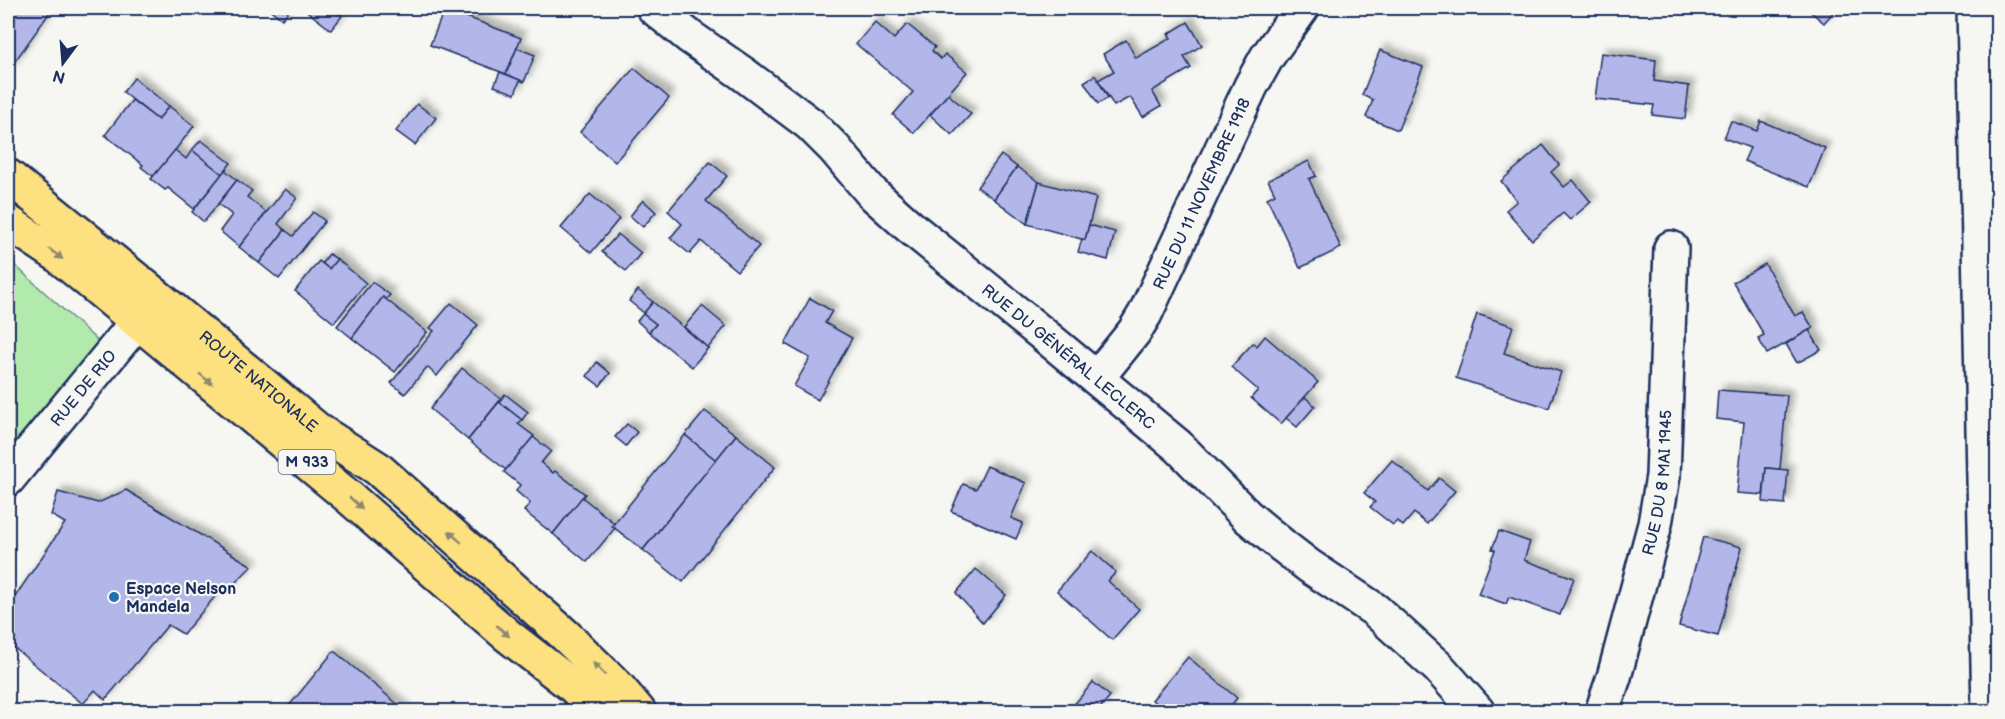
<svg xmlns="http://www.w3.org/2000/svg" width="2005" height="719" viewBox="0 0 2005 719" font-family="'Balsamiq Sans',sans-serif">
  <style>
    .green { fill: #b2e9ac; stroke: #668c85; stroke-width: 1.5 }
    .building { fill: #b2b6e8; stroke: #1b2f5e; stroke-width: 1.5; filter: url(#shadow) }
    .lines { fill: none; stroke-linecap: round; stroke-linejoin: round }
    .street-casing { stroke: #1b2f5e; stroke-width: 38 }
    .primary-casing { stroke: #1b2f5e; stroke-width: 38 }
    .street { stroke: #f6f6f2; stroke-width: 33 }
    .primary { stroke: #fde080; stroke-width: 33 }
    .oneway { fill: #8c886f }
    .poi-dot { fill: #1f6fb2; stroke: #f6f6f2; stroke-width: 2 }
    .labels { text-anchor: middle; stroke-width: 4.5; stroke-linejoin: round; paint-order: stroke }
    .shield { fill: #f6f6f2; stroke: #5d6b8a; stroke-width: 1.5 }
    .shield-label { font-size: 15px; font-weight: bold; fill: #1b2f5e }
    .street-label { font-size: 16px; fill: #1b2f5e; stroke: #f6f6f2 }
    .poi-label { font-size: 16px; font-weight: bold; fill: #1b2f5e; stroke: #f6f6f2; text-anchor: start }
  </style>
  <defs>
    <filter id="shadow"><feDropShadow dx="5.5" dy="-5.5" stdDeviation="3" flood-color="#0004"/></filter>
  </defs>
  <rect width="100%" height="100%" fill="#f6f6f2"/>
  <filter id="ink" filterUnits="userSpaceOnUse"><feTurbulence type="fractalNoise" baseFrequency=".0167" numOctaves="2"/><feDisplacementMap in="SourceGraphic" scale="12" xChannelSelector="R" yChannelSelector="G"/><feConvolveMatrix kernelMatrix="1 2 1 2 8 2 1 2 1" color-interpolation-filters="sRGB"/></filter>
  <g filter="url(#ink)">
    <!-- green -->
    <polygon class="green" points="8,259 100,343 8,458"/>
    <!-- building -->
    <g class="building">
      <polygon points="10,8 53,8 8,71 8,11"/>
      <polygon points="268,8 291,8 282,19"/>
      <polygon points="303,8 331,8 342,16 331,30"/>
      <polygon points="445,8 471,8 467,17 521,38 506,74 430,45"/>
      <polygon points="1806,8 1837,8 1824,23"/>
      <polygon points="875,22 894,39 907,24 935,47 932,51 941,59 945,54 967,72 914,133 893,115 913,92 856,44"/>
      <polygon points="1188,22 1202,45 1184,57 1191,68 1152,91 1161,106 1143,117 1130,97 1114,106 1098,80 1114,71 1103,54 1126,40 1136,58 1171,38 1168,34"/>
      <polygon points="517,48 535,55 524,82 506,74"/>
      <polygon points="1380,50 1423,67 1398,130 1366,117 1373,100 1362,95"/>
      <polygon points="1601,53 1656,60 1654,81 1689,86 1685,119 1652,115 1654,105 1595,99"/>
      <polygon points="634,68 669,98 615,162 580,132"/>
      <polygon points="500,72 520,80 515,94 494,86"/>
      <polygon points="1095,75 1108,98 1098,104 1084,82"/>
      <polygon points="134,78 169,106 158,120 123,92"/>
      <polygon points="948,94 971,114 952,135 930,115"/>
      <polygon points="132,100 158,120 169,106 194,126 154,177 141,167 143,165 105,135"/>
      <polygon points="417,104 436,118 415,145 396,131"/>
      <polygon points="1731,121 1757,131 1761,121 1825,148 1809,187 1744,161 1750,148 1724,138"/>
      <polygon points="201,140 231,163 222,174 192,150"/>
      <polygon points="1543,145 1559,165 1551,172 1564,187 1573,180 1591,202 1570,220 1563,213 1532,240 1506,210 1517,201 1501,181"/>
      <polygon points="175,150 186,159 192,150 222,174 194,209 168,188 165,190 151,179"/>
      <polygon points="1001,155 1017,167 994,199 977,187"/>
      <polygon points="1309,161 1316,176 1309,179 1341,248 1300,268 1267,198 1275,194 1268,180"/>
      <polygon points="710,162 727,176 706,201 759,246 737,271 701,241 690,254 670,238 682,224 668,211"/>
      <polygon points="1017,167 1039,182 1027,224 994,199"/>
      <polygon points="225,170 237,180 204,222 192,212"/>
      <polygon points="237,180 252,191 247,197 267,213 239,247 220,231 232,215 218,204"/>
      <polygon points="1039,182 1096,198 1085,240 1027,224"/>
      <polygon points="285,189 297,198 278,224 285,230 259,263 239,247"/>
      <polygon points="590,194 619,219 591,253 561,228"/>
      <polygon points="643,200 656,212 643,227 630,216"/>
      <polygon points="313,212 325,221 279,279 259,263 285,230 293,236"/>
      <polygon points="1089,225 1115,232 1108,260 1078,252 1082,239 1085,240"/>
      <polygon points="618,234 641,253 626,271 602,252"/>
      <polygon points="329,254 337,259 329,269 322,263"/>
      <polygon points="337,259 366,283 334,323 295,291 319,261 329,269"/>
      <polygon points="1765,264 1795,316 1803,312 1813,328 1767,354 1758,338 1764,335 1733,282"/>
      <polygon points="372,282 390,295 386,299 383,297 352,338 337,326"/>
      <polygon points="638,290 653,302 644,313 629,301"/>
      <polygon points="383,297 427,332 395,372 352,338"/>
      <polygon points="810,298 832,311 825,323 852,338 818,400 794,386 810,358 785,344"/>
      <polygon points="653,302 708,348 692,367 649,332 656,324 643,314"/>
      <polygon points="451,303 478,325 437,376 427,367 405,394 391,383 434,331 430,328"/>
      <polygon points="702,306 726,326 708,348 684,327"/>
      <polygon points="643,314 656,324 649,332 637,321"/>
      <polygon points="1477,314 1513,326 1504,353 1561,372 1549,408 1456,378"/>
      <polygon points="1809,330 1821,350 1797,363 1786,344"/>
      <polygon points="1265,336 1318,382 1281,424 1251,398 1258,390 1231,367 1253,343 1257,346"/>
      <polygon points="597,362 610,373 600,386 587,376"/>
      <polygon points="462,368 501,399 468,440 430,409"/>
      <polygon points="1718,390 1787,395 1780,469 1766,468 1763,495 1737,493 1744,422 1716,419"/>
      <polygon points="505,394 528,412 522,420 499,402"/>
      <polygon points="1305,397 1315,406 1297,427 1286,418"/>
      <polygon points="499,402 522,420 518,424 534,436 506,470 468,440"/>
      <polygon points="705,411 736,435 716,460 685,435"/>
      <polygon points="627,424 637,432 626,446 615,437"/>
      <polygon points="685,435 716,460 643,550 612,526"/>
      <polygon points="736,435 775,467 683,582 643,550"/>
      <polygon points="533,437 551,451 541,463 553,473 555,471 585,494 553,534 524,511 530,503 516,491 520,485 504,472"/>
      <polygon points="1392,460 1428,491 1439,478 1455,491 1427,524 1414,513 1403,526 1397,521 1393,525 1370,507 1375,502 1364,493"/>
      <polygon points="987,466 1026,483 1011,518 1023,523 1016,539 951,511 963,484 976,489"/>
      <polygon points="1766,468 1788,470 1785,504 1763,502"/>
      <polygon points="126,490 252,566 231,587 225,585 183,634 168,625 105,700 95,690 83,704 8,643 8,607 65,523 51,515 58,492 98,503"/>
      <polygon points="582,497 614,523 612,526 615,528 587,562 553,534"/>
      <polygon points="1499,531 1530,542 1524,560 1574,578 1560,615 1509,597 1506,604 1478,594 1495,550 1492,549"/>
      <polygon points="1703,537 1742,547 1718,636 1679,626"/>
      <polygon points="1092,551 1116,572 1108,581 1139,609 1112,640 1057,591"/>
      <polygon points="976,569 1006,595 983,623 956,593"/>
      <polygon points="334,651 407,712 284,712"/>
      <polygon points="1188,657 1237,698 1226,712 1167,712 1152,700"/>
      <polygon points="1093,682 1110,696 1097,712 1068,712"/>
    </g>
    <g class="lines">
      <defs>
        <g id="street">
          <path id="s1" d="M654 8 690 37 742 73 810 124 834 148 872 193 910 227 1050 340 1178 446 1248 517 1283 546 1309 566 1375 610 1439 668 1478 712"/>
          <polyline points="1974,8 1989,712"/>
          <path id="s2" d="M1097 378 1134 332 1145 314 1251 86 1267 57 1302 8"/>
          <path id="s3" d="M8 479 155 300"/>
          <path id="s4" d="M1602 712 1614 677 1655 524 1663 476 1671 248"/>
        </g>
        <g id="primary">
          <path id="s5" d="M8 176 158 297 319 431 377 468 565 635 617 686 639 712"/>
          <polyline points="8,222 56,254 350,498 507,635 574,687 599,712"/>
        </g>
      </defs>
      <!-- street casing -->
      <use href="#street" class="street-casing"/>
      <!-- primary casing -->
      <use href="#primary" class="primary-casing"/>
      <!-- street -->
      <use href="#street" class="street"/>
      <!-- primary -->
      <use href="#primary" class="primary"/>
    </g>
    <!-- one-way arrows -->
    <defs><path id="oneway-solid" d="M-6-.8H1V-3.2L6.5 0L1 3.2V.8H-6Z" transform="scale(1.5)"/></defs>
    <g class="oneway">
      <use href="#oneway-solid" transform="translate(56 254) rotate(38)"/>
      <use href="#oneway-solid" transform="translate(206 379) rotate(39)"/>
      <use href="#oneway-solid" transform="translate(356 503) rotate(41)"/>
      <use href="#oneway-solid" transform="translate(455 537) rotate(-139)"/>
      <use href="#oneway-solid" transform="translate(503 631) rotate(41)"/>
      <use href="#oneway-solid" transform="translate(599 669) rotate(-135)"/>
    </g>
  </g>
  <!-- markers -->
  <circle class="poi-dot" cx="114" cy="597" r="6"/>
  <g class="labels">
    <!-- shield labels -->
    <rect class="shield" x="278.5" y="450" width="57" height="24" rx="4.5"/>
    <g class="shield-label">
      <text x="307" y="467">M 933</text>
    </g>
    <!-- street labels -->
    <g class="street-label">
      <text dy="6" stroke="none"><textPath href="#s2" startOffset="213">RUE DU 11 NOVEMBRE 1918</textPath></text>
      <text dy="6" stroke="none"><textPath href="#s1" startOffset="543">RUE DU GÉNÉRAL LECLERC</textPath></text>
      <text dy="6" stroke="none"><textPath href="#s5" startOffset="324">ROUTE NATIONALE</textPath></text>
      <text dy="6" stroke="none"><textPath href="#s3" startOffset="118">RUE DE RIO</textPath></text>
      <text dy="6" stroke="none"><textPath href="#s4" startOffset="237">RUE DU 8 MAI 1945</textPath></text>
    </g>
    <!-- poi labels -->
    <g class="poi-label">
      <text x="126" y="594">Espace Nelson<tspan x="126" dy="18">Mandela</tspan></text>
    </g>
  </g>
  <!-- margin -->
  <rect width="2005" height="719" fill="none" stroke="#f6f6f2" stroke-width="30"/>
  <rect x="15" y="15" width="1975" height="689" fill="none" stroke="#1b2f5e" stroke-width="2" filter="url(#ink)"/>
  <!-- north arrow -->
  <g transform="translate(63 63) rotate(196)" stroke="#f6f6f2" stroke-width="4.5" paint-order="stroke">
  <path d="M0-4.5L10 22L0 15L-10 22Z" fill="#1b2f5e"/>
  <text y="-9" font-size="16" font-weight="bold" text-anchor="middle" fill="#1b2f5e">N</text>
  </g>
</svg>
